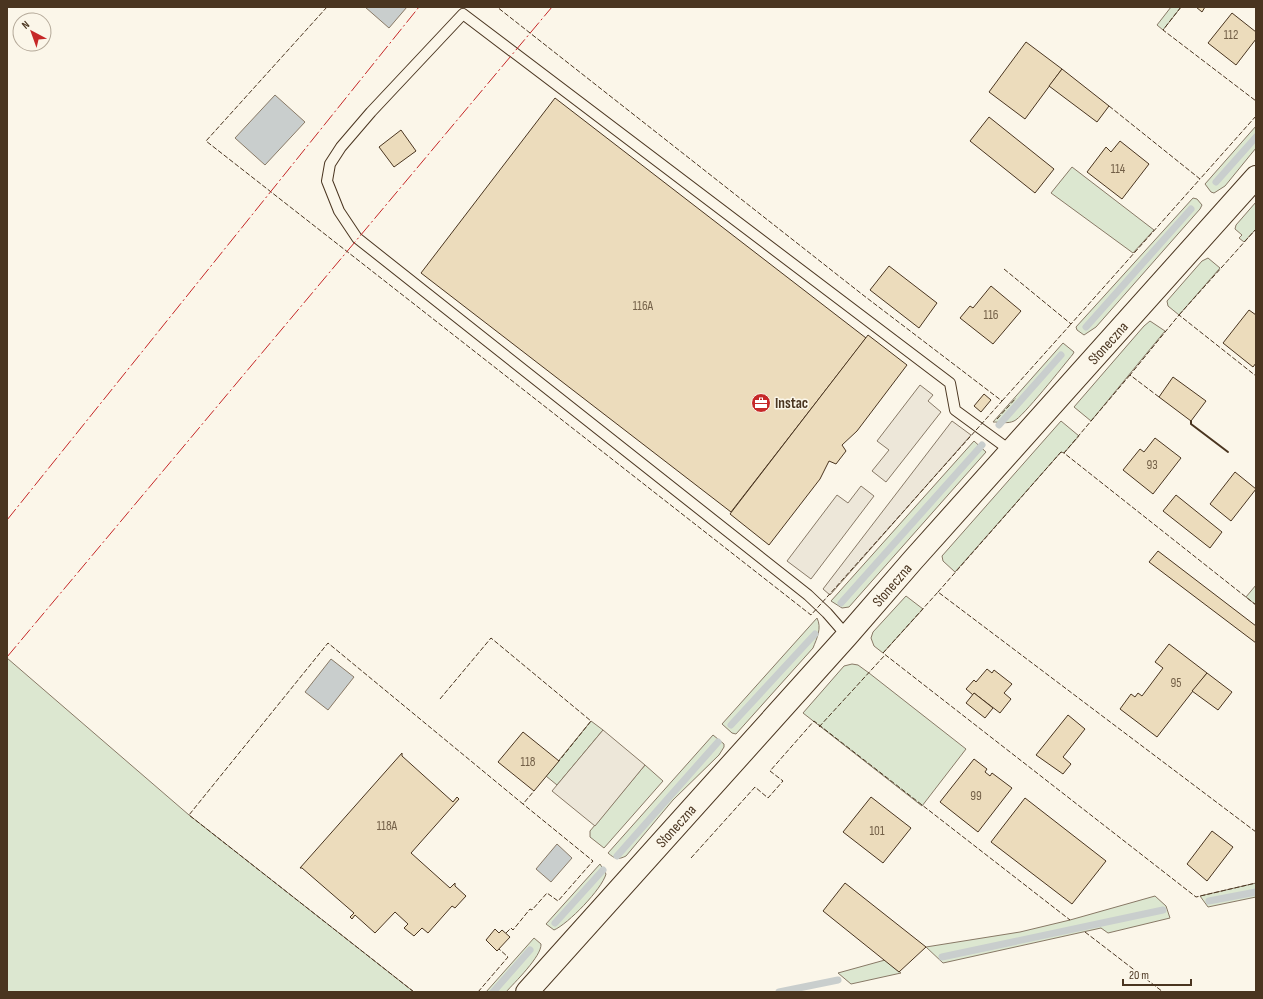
<svg xmlns="http://www.w3.org/2000/svg" width="1263" height="999" viewBox="0 0 1263 999" font-family="'Sofia Sans Condensed',sans-serif">
  <style>
    .green { fill: #dce7d0; stroke: #887966 }
    .parking { fill: #ede7d9; stroke: #887966 }
    .water { fill: #c9cecd; stroke: #887966 }
    .lines { fill: none; stroke-linecap: round; stroke-linejoin: round }
    .stream { stroke: #c9cecd; stroke-width: 7 }
    .building { fill: #ecdcbc; stroke: #4a3520 }
    .lane-casing { stroke: #4a3520; stroke-width: 12 }
    .secondary-casing { stroke: #4a3520; stroke-width: 24 }
    .lane { stroke: #fbf6e9; stroke-width: 10 }
    .secondary { stroke: #fbf6e9; stroke-width: 22 }
    .fence { stroke: #4a3520; stroke-width: 1; stroke-dasharray: 5 2; stroke-linecap: butt }
    .wall { stroke: #4a3520; stroke-width: 2 }
    .power { stroke: #c62828; stroke-width: 1; stroke-dasharray: 14 3 2 3; stroke-linecap: butt }
    .labels { text-anchor: middle; stroke-width: 3; stroke-linejoin: round; paint-order: stroke }
    .number-label { font-size: 13px; fill: #725f47 }
    .street-label { font-size: 15px; fill: #4a3520; stroke: #fbf6e9 }
    .poi-label { font-size: 15px; font-weight: bold; fill: #4a3520; stroke: #fbf6e9; text-anchor: start }
  </style>
  <rect width="100%" height="100%" fill="#fbf6e9"/>
  <!-- green -->
  <g class="green">
    <polygon points="1171,7 1181,7 1163,30 1157,25"/>
    <polygon points="1256,126 1256,148 1225,186 1214,193 1211,192 1205,184"/>
    <polygon points="1072,167 1154,230 1133,253 1051,193"/>
    <polygon points="1193,198 1197,199 1202,205 1200,209 1096,327 1084,335 1077,330 1076,327"/>
    <polygon points="1256,202 1256,229 1244,242 1239,238 1242,235 1235,229 1236,225"/>
    <polygon points="1208,258 1220,268 1179,315 1168,306 1167,301 1202,261"/>
    <polygon points="1150,321 1165,331 1091,421 1074,407 1144,326"/>
    <path d="M1063 343 1074 352 1073 354C1064 365 1022 418 1014 421 1008 424 1000 422 993 422Z"/>
    <polygon points="1061,421 1079,436 1064,453 1061,452 955,572 943,561 942,556"/>
    <polygon points="974,441 986,452 849,607 842,608 831,601"/>
    <polygon points="1256,585 1256,605 1246,597"/>
    <polygon points="906,596 923,609 883,653 874,646 871,638 873,632"/>
    <path d="M817 618C822 628 817 638 813 648L736 734 732 733 722 724Z"/>
    <polygon points="7,658 189,815 414,992 7,992"/>
    <polygon points="852,664 858,665 869,673 966,749 922,806 803,713 844,666"/>
    <polygon points="591,721 603,730 557,785 546,776"/>
    <path d="M713 735 724 744V747L719 755 673 800 626 856C618 860 615 859 608 853Z"/>
    <polygon points="645,765 663,781 604,848 590,837 590,831"/>
    <path d="M600 864 606 874C602 889 568 924 554 930L546 924Z"/>
    <polygon points="1256,883 1256,897 1208,907 1200,896"/>
    <polygon points="1155,896 1166,906 1170,918 1108,933 1101,928 943,963 926,947 1020,932 1070,920"/>
    <path d="M534 938 541 944C542 956 514 983 506 992H486Z"/>
    <polygon points="885,960 901,973 851,984 838,973"/>
  </g>
  <!-- parking -->
  <g class="parking">
    <polygon points="920,385 933,395 928,401 941,412 886,482 872,471 889,450 877,441"/>
    <polygon points="952,421 971,435 830,595 823,589"/>
    <polygon points="861,486 874,496 811,579 787,561 837,495 848,503"/>
    <polygon points="603,730 645,765 595,826 552,791"/>
  </g>
  <!-- water -->
  <g class="water">
    <polygon points="365,7 407,7 389,28"/>
    <polygon points="275,95 305,122 265,165 235,138"/>
    <polygon points="331,659 354,677 328,710 305,692"/>
    <polygon points="557,844 572,858 551,882 536,869"/>
  </g>
  <g class="lines">
    <!-- stream -->
    <g class="stream">
      <polyline points="1216,182 1256,137"/>
      <polyline points="1086,327 1191,209"/>
      <polyline points="999,425 1061,355"/>
      <polyline points="841,603 982,445"/>
      <polyline points="731,725 815,634"/>
      <polyline points="617,856 718,742"/>
      <polyline points="1209,901 1256,892"/>
      <polyline points="555,923 603,870"/>
      <polyline points="942,957 1163,910"/>
      <polyline points="493,992 530,950"/>
      <polyline points="779,992 838,980"/>
    </g>
  </g>
  <!-- building -->
  <g class="building">
    <polygon points="1196,7 1205,7 1202,12"/>
    <polygon points="1232,13 1256,32 1256,39 1236,65 1208,43"/>
    <polygon points="1026,42 1062,69 1025,119 989,92"/>
    <polygon points="1062,69 1109,106 1097,122 1049,86"/>
    <polygon points="555,98 866,338 731,512 421,273"/>
    <polygon points="989,117 1054,169 1035,193 970,141"/>
    <polygon points="401,130 416,151 394,167 379,147"/>
    <polygon points="1120,141 1149,164 1122,199 1087,172 1106,147 1111,152"/>
    <polygon points="889,266 937,303 919,328 870,290"/>
    <polygon points="991,286 1021,311 993,344 960,318 970,306 973,308"/>
    <polygon points="1249,310 1256,315 1256,363 1253,367 1223,343"/>
    <polygon points="868,335 907,365 857,431 842,445 846,451 836,464 829,461 820,479 769,545 730,514"/>
    <polygon points="1173,377 1206,401 1191,421 1159,397"/>
    <polygon points="984,394 991,400 981,412 974,406"/>
    <polygon points="1155,438 1181,458 1153,494 1123,470 1140,449 1144,452"/>
    <polygon points="1235,472 1256,489 1231,521 1210,504"/>
    <polygon points="1176,495 1222,532 1210,548 1163,511"/>
    <polygon points="1158,551 1256,626 1256,643 1149,562"/>
    <polygon points="1169,644 1207,673 1157,737 1120,709 1131,694 1135,697 1138,693 1142,696 1163,668 1155,662"/>
    <polygon points="987,669 992,673 994,670 1012,684 1004,693 1011,699 1000,713 974,693 973,695 966,689 974,680 976,682"/>
    <polygon points="1207,673 1232,692 1218,710 1192,691"/>
    <polygon points="974,693 993,708 985,718 966,703"/>
    <polygon points="1068,715 1085,729 1063,757 1071,764 1063,774 1036,755"/>
    <polygon points="523,732 559,761 534,791 498,762"/>
    <polygon points="402,753 402,756 453,802 457,797 459,799 411,853 450,888 455,883 455,886 466,896 455,908 452,906 428,933 422,928 414,936 404,928 408,924 395,912 375,933 355,915 352,919 350,917 354,913 302,868 300,868"/>
    <polygon points="974,759 987,769 985,772 990,776 992,773 1012,788 978,832 940,802"/>
    <polygon points="871,797 911,828 883,863 843,832"/>
    <polygon points="1025,798 1106,861 1072,904 991,842"/>
    <polygon points="1212,831 1233,847 1207,881 1187,864"/>
    <polygon points="845,883 926,947 899,972 823,911"/>
    <polygon points="495,929 499,933 502,930 510,937 497,951 486,940"/>
  </g>
  <g class="lines">
    <defs>
      <polyline id="lane" points="847,636 827,613 808,595 357,238 339,211 327,181 330,164 341,147 371,112 463,14 950,383 955,410 1011,451"/>
      <polyline id="secondary" points="527,992 847,636 913,560 1256,177"/>
    </defs>
    <!-- lane casing -->
    <use href="#lane" class="lane-casing"/>
    <!-- secondary casing -->
    <use href="#secondary" class="secondary-casing"/>
    <!-- lane -->
    <use href="#lane" class="lane"/>
    <!-- secondary -->
    <use href="#secondary" class="secondary"/>
    <!-- fence -->
    <g class="fence">
      <polyline points="327,7 206,141 811,615 1002,401 863,295 497,7"/>
      <polyline points="1181,7 1163,30 1256,101"/>
      <polyline points="1109,106 1200,179 1256,116"/>
      <polyline points="1004,269 1071,324 1200,179"/>
      <polyline points="1179,315 1256,229"/>
      <polyline points="1130,375 1064,453 1256,605"/>
      <polyline points="1159,397 1130,375 1179,315 1256,376"/>
      <polyline points="1002,401 1071,324"/>
      <polyline points="997,419 1016,398"/>
      <polyline points="938,592 1061,452 1064,453"/>
      <polyline points="440,699 491,638 591,721 559,761"/>
      <polyline points="819,727 885,655"/>
      <polyline points="1256,832 938,592 883,653 1196,897 1256,883"/>
      <polyline points="691,858 755,787 768,798 783,781 770,771 814,721 1070,920"/>
      <polyline points="1085,932 1163,992"/>
      <polyline points="506,933 511,928 513,930 530,909 532,910 547,893 558,901 593,861 523,804"/>
      <polyline points="414,992 189,815 328,643 523,804 534,791"/>
      <polyline points="478,992 508,957 499,949"/>
    </g>
    <!-- wall -->
    <polyline class="wall" points="1191,421 1191,424 1228,452"/>
    <!-- power -->
    <g class="power">
      <polyline points="7,520 419,7"/>
      <polyline points="7,657 552,7"/>
    </g>
  </g>
  <!-- icons -->
  <defs>
    <symbol id="office-disc" viewBox="-11 -11 22 22"><circle r="9.5" fill="#c62828" stroke="#fbf6e9"/><path d="M-6-3h4V-5.5h4V-3h4V5H-6ZM-1-4.5V-3h2v-1.5ZM-6 0V1H6V0Z" fill="#fff"/></symbol>
  </defs>
  <g fill-rule="evenodd">
    <use href="#office-disc" x="750" y="392" width="22" height="22"/>
  </g>
  <g class="labels">
    <!-- number labels -->
    <g class="number-label">
      <text x="1231" y="39">112</text>
      <text x="1118" y="173">114</text>
      <text x="643" y="310">116A</text>
      <text x="991" y="319">116</text>
      <text x="1152" y="469">93</text>
      <text x="1176" y="687">95</text>
      <text x="528" y="766">118</text>
      <text x="976" y="800">99</text>
      <text x="387" y="830">118A</text>
      <text x="877" y="835">101</text>
    </g>
    <!-- street labels -->
    <g class="street-label">
      <text transform="translate(1108 343) rotate(-48)" y="5">Słoneczna</text>
      <text transform="translate(892 585) rotate(-49)" y="5">Słoneczna</text>
      <text transform="translate(676 826) rotate(-48)" y="5">Słoneczna</text>
    </g>
    <!-- poi labels -->
    <g class="poi-label">
      <text x="775" y="408">Instac</text>
    </g>
  </g>
  <!-- border -->
  <rect width="1263" height="999" fill="none" stroke="#4a3520" stroke-width="16"/>
  <!-- north arrow -->
  <g transform="translate(32 32) rotate(319)"><circle r="19" fill="#fbf6e9" stroke="#b4a999"/>
  <path d="M0-3L7 15L0 10L-7 15Z" fill="#c62828"/>
  <text y="-6" font-size="11" font-weight="bold" text-anchor="middle" fill="#4a3520">N</text>
  </g>
  <!-- scale -->
  <path d="M1123 979v6h68v-6" fill="none" stroke="#4a3520" stroke-width="2"/>
  <text x="1129" y="979" font-size="12" fill="#4a3520" stroke="#fbf6e9" stroke-width="3" paint-order="stroke">20 m</text>
</svg>
